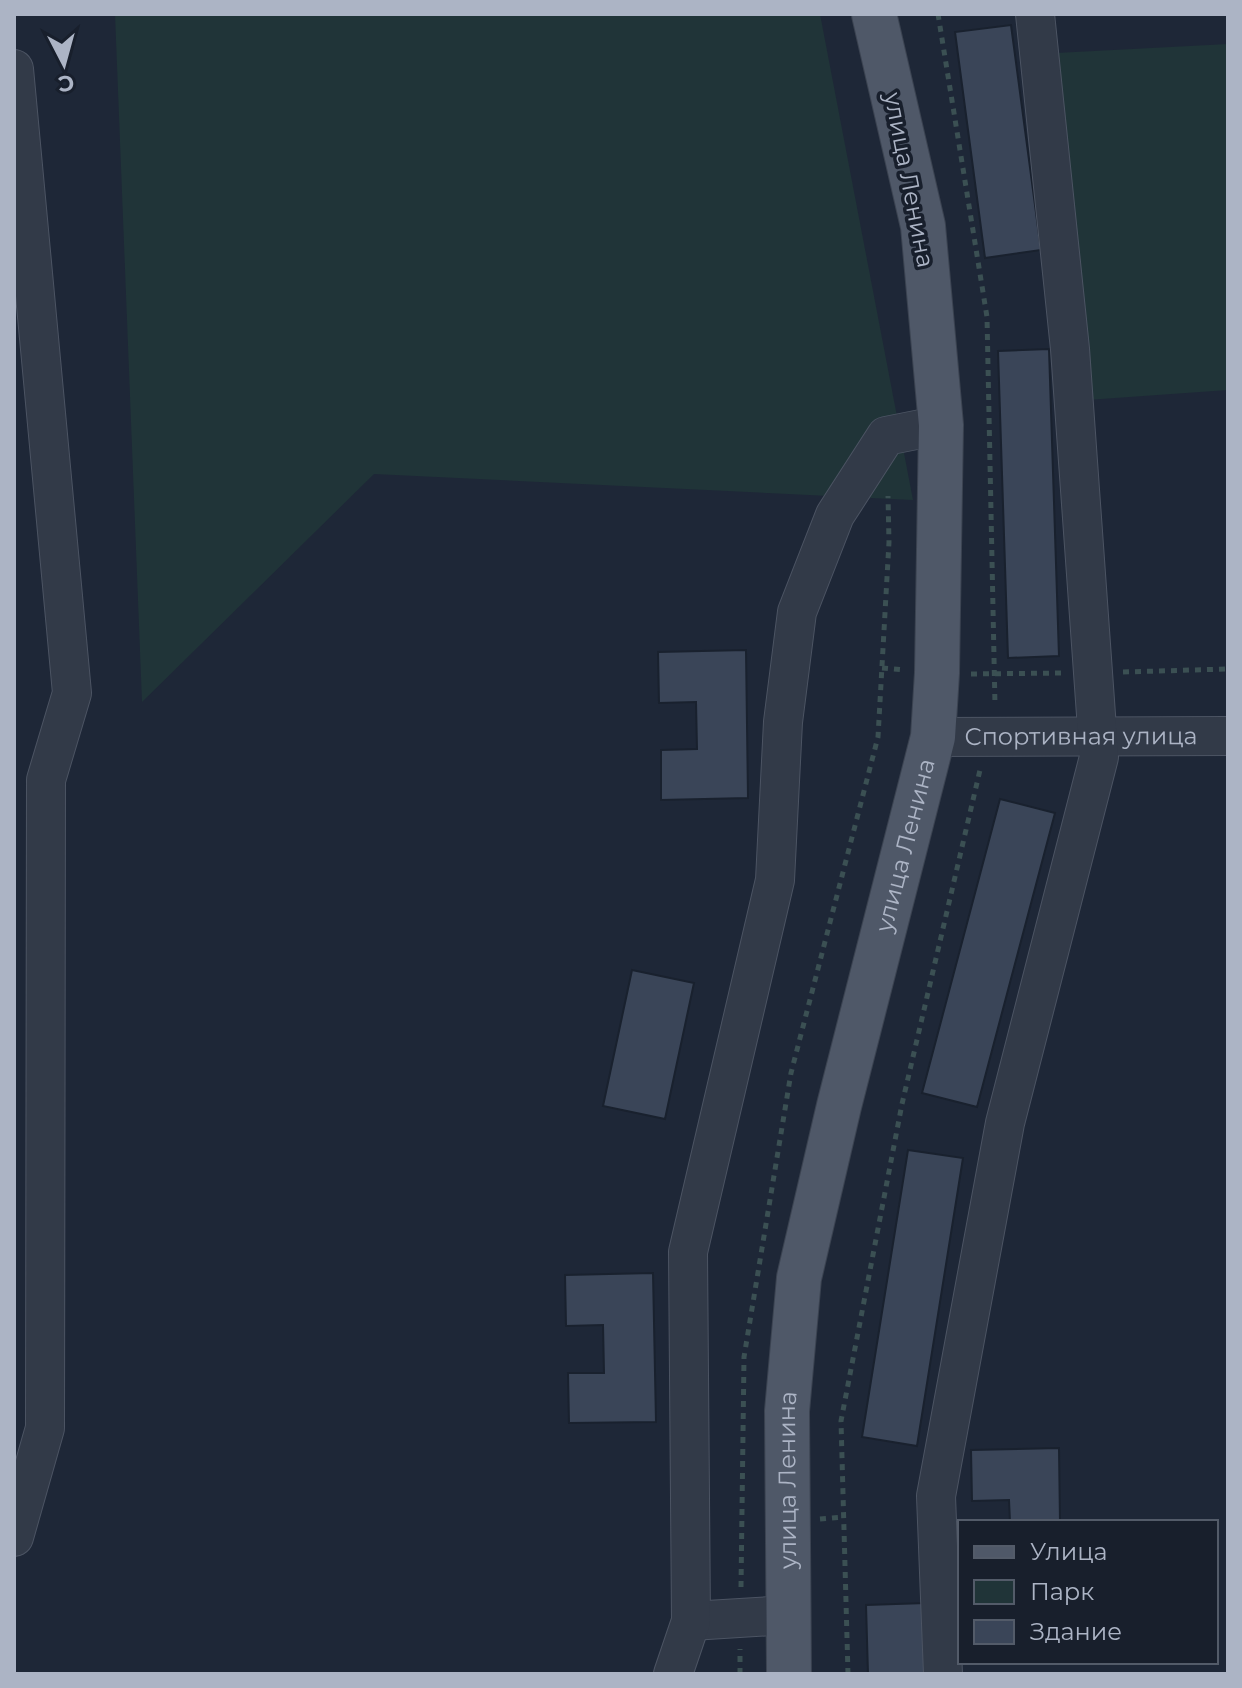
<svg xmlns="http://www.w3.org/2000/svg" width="1242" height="1688" viewBox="0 0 1242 1688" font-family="Montserrat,sans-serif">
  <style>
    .green { fill: #203438 }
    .building { fill: #3a4558; stroke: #19212e; stroke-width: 2 }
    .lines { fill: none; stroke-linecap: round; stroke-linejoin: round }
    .minor-casing { stroke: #4c5463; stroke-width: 40 }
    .major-casing { stroke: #3b4351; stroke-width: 46 }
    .path { stroke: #3b5053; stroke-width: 5; stroke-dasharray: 6 6; stroke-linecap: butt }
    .minor { stroke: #323a48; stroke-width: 38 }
    .major { stroke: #4f5868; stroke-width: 44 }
    .labels { text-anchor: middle; stroke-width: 7; stroke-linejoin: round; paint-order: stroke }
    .street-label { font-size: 24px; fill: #acb4c5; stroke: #181f2c }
  </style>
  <rect width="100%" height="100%" fill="#1e2737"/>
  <!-- green -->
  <g class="green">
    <polygon points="115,14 820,14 913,500 374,474 142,702"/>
    <polygon points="1228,44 1228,390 1087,400 1056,53"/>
  </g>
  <!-- building -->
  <g class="building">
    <polygon points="1011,25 1041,250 985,258 955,32"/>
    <polygon points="1049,349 1059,656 1008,658 998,351"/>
    <polygon points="746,650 748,798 661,800 661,750 697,749 696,702 659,703 658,652"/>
    <polygon points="1000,799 1055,813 977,1107 922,1093"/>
    <polygon points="632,970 694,983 665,1119 603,1106"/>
    <polygon points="908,1150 963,1158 917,1446 862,1437"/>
    <polygon points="653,1273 656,1422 569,1423 568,1373 604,1373 603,1325 566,1326 565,1275"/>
    <polygon points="1059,1448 1060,1522 1010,1522 1009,1500 972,1501 971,1450"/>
    <polygon points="926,1603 927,1674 868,1674 866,1605"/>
  </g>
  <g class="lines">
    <defs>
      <g id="minor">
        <polyline points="14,69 72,693 46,780 45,1428 14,1537"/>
        <path id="s1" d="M933 737 1228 736"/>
        <polyline points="691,1621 789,1615"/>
        <polyline points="673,1674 691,1621 688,1252 775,880 783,722 797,612 835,515 886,436 941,425"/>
        <polyline points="943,1674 936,1496 1005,1123 1099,757 1070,349 1035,14"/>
      </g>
      <g id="major">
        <path id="s2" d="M789 1674 787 1411 799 1278 839 1106 933 737 937 673 941 425 923 226 874 14"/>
      </g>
    </defs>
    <!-- minor casing -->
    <use href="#minor" class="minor-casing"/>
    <!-- major casing -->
    <use href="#major" class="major-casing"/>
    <!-- path -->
    <g class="path">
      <polyline points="938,14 987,317 995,706"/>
      <polyline points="882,668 905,670"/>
      <polyline points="1123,672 1228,669"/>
      <polyline points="971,674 1061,673"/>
      <polyline points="820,1519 843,1517"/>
      <polyline points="741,1587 744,1357 791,1073 878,737 889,542 888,496"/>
      <polyline points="740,1674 740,1649"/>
      <polyline points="848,1674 841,1421 902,1104 980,770"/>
    </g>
    <!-- minor -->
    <use href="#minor" class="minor"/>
    <!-- major -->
    <use href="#major" class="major"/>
  </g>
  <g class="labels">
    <!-- street labels -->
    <g class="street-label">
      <text transform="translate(909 180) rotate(79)" y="8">улица Ленина</text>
      <text dy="8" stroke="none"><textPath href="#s1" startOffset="148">Спортивная улица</textPath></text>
      <text dy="8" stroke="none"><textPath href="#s2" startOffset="842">улица Ленина</textPath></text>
      <text dy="8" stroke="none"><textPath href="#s2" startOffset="194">улица Ленина</textPath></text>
    </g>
  </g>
  <!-- border -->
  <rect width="1242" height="1688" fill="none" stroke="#acb4c5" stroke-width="32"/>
  <!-- legend -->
  <rect x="958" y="1520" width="260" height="144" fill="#181f2c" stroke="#535b69" stroke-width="2"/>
  <rect x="974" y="1546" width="40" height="12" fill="#4f5868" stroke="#535b69" stroke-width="2"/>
  <text x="1030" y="1560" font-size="24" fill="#acb4c5">Улица</text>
  <rect x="974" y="1580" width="40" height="24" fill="#203438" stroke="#535b69" stroke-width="2"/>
  <text x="1030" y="1600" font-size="24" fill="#acb4c5">Парк</text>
  <rect x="974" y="1620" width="40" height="24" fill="#3a4558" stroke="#535b69" stroke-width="2"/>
  <text x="1030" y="1640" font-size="24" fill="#acb4c5">Здание</text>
  <!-- north arrow -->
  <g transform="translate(64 64) rotate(174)" stroke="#181f2c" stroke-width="6" paint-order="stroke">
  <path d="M0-6L14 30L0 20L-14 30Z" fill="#acb4c5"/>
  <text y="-12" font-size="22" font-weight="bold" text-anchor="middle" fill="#acb4c5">С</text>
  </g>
</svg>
